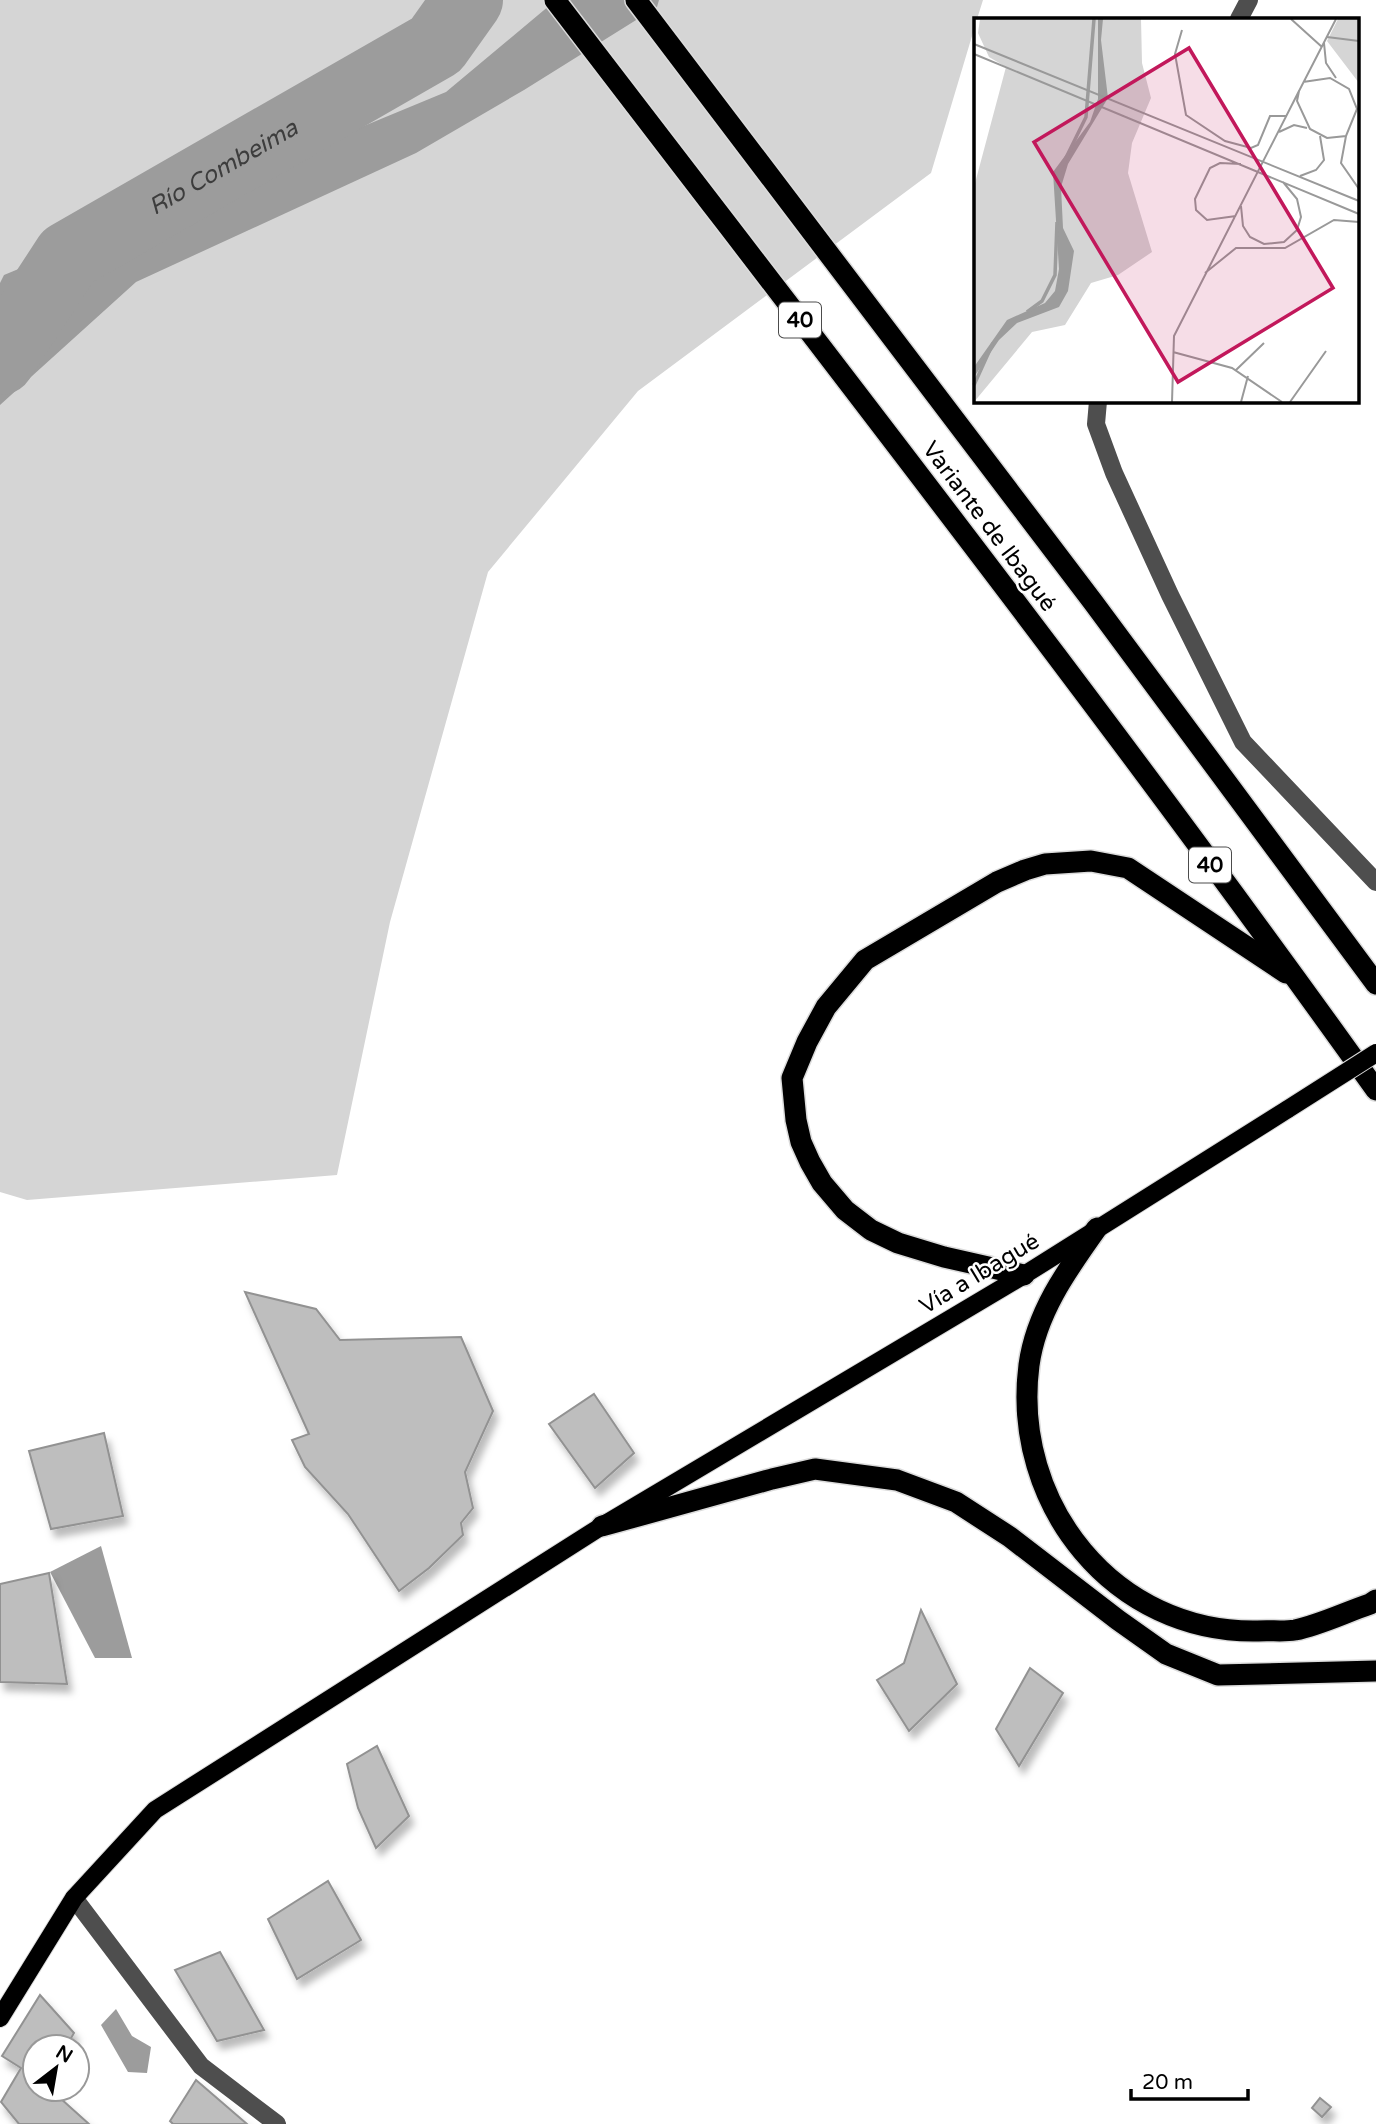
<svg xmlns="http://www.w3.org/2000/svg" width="1376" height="2124" viewBox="0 0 1376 2124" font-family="'Varela Round',sans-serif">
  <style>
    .green { fill: #d5d5d5 }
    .water { fill: #9c9c9c }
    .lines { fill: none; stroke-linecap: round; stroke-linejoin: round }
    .river { stroke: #9c9c9c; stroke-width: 70 }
    .building { fill: #bebebe; stroke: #929292; stroke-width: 2; filter: url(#shadow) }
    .major-casing { stroke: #dbdbdb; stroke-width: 20 }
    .highway-casing { stroke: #dbdbdb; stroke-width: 24 }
    .minor { stroke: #4e4e4e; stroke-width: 18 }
    .major { stroke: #000; stroke-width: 18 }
    .highway { stroke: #000; stroke-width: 21 }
    .major-bridge-casing { stroke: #dbdbdb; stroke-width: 20; stroke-linecap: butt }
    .major-bridge { stroke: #000; stroke-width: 18 }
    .labels { text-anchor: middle; stroke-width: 5; stroke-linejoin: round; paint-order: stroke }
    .shield { fill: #fff; stroke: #4c4c4c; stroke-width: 2 }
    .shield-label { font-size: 21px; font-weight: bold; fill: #000 }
    .street-label { font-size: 23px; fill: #000; stroke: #fff }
    .water-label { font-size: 24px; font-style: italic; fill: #3d3d3d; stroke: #fff }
    .inset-river { fill: none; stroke: #9c9c9c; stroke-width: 3.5 }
    .inset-road { fill: none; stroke: #999; stroke-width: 2 }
    .view { fill: #c2185b; fill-opacity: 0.15; stroke: #c2185b; stroke-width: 3.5 }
    .inset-edge { fill: none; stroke: #000; stroke-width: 3.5 }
  </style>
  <defs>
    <filter id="shadow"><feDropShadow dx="4.5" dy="8" stdDeviation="3.5" flood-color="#0004"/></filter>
  </defs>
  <rect width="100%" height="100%" fill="#fff"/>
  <!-- green -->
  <polygon class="green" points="0,0 983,0 977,19 975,19 975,26 931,173 638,391 488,572 390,922 337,1175 27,1200 0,1192"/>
  <!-- water -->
  <g class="water">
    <polygon points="556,0 659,0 657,7 524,90 416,153 136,282 0,405 0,283 4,275 446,92"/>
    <polygon points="101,1546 132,1658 95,1658 50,1572"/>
    <polygon points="116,2009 132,2036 151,2047 147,2073 128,2072 101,2025"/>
  </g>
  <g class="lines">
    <!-- river -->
    <path class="river" id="s1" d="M0 360 68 256 436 45 468 0"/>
  </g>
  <!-- building -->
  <g class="building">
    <polygon points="245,1292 316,1309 340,1340 461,1337 493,1411 465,1472 473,1508 461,1523 463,1535 429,1568 399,1591 348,1514 305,1467 292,1440 309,1434"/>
    <polygon points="594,1394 634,1453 595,1488 549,1424"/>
    <polygon points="104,1433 123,1516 51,1529 29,1451"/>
    <polygon points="49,1573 67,1684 0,1682 0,1584"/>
    <polygon points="921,1610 957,1684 909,1731 877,1680 904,1663"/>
    <polygon points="1030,1668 1063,1693 1019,1766 996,1729"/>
    <polygon points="377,1746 409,1816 376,1848 358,1808 347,1764"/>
    <polygon points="328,1881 361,1940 297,1979 268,1919"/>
    <polygon points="220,1952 264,2030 217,2041 175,1970"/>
    <polygon points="40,1995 74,2033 66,2047 35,2047 35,2089 50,2089 89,2124 19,2124 1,2102 21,2068 2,2056"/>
    <polygon points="196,2080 247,2124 173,2124 170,2121"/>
    <polygon points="1320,2098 1331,2107 1322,2117 1312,2108"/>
  </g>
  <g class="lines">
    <defs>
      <polyline id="major" points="0,2018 74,1898 155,1810 602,1526 1024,1275 1288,1109"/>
      <g id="highway">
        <path d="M555 0C831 361 1112 720 1376 1090"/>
        <polyline points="636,0 1093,602 1376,984"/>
        <path d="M1097 1228C1067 1270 1036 1313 1029 1365 1011 1504 1114 1634 1258 1631 1270 1630 1283 1632 1295 1630 1320 1625 1346 1612 1370 1604L1376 1600"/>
        <polyline points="1024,1275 944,1257 898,1243 871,1230 845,1210 822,1183 810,1162 801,1142 796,1120 792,1078 807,1042 826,1007 865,960 997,882 1025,870 1045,864 1091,861 1128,868 1286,973"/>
        <polyline points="602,1526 772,1479 815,1469 897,1480 956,1502 1010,1537 1118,1620 1166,1654 1218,1675 1376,1671"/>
      </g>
    </defs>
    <!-- major casing -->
    <use href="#major" class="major-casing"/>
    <!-- highway casing -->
    <use href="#highway" class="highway-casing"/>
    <!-- minor -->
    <g class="minor">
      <polyline points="1239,19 1249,0"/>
      <polyline points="1098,401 1096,424 1114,473 1170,595 1243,742 1376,882"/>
      <polyline points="74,1898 201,2066 277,2124"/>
    </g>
    <!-- major -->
    <use href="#major" class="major"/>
    <!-- highway -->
    <use href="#highway" class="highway"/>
    <defs>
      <polyline id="major-bridge" points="1288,1109 1376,1053"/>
    </defs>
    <!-- major-bridge casing -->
    <use href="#major-bridge" class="major-bridge-casing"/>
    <!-- major-bridge -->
    <use href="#major-bridge" class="major-bridge"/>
  </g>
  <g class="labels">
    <!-- shield labels -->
    <g class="shield">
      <rect x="779" y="302.5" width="42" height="35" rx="5"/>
      <rect x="1189" y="847.5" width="42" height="35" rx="5"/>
    </g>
    <g class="shield-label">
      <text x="800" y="327">40</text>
      <text x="1210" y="872">40</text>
    </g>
    <!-- street labels -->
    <g class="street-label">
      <text transform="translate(990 526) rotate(53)" y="8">Variante de Ibagué</text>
      <text transform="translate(979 1273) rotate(-31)" y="8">Vía a Ibagué</text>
    </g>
    <!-- water labels -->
    <g class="water-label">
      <text dy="8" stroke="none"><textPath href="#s1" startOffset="303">Río Combeima</textPath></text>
    </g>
  </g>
  <!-- overview -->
  <g transform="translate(974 18)">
    <rect width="385" height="385" fill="#fff"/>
    <path d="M6 1H167L168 45 177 80 158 125 154 155 178 234 144 257 117 265 91 307 58 314 0 384V169L32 49 15 39 4 15ZM364 1H385V65L353 23Z" fill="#d5d5d5"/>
    <path d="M124 1H129L127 22 134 80 94 146 87 169 89 210 100 233 94 273 85 289 43 305 25 322 0 359V349L33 302 71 285 81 273 85 251 79 154 116 104 124 81Z" fill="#9c9c9c"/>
    <path class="inset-river" d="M85 154 112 99 120 1M53 294 68 283 81 257 83 204M0 367 19 325"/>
    <path class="inset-road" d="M317 1 348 29M208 12 201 36 212 97 251 123 277 130 284 127 296 98H312M353 19 385 23M350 25 352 45 362 60M0 26 385 183M0 36 385 196M329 64 356 60 375 71 383 91 372 118 353 120 336 111 323 83 325 73 362 1M305 114 320 107 333 110M372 118 367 145 385 171M326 158 342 152 350 142 346 118M267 188 269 208 276 219 290 226 310 224 323 212 327 199 323 181 309 164M262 198 233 202 222 192 221 181 236 150 246 145 267 146M231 255 262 230H311L360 202 385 204M199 334 258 350 308 384M262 352 290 325M198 384 200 318 325 73M267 384 274 358M316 384 352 333"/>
    <path class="view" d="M215 30 359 270 204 364 60 124Z"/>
    <rect width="385" height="385" class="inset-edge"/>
  </g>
  <!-- north arrow -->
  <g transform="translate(56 2068) rotate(31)"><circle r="33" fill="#ffffff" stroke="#999999" stroke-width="2"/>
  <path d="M0-5L12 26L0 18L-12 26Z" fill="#000000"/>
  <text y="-10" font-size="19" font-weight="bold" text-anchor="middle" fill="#000000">N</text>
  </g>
  <!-- scale -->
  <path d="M1131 2089v10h117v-10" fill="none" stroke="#000000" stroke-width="3.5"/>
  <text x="1142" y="2089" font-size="21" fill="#000000" stroke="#ffffff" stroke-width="5" paint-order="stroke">20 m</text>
</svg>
